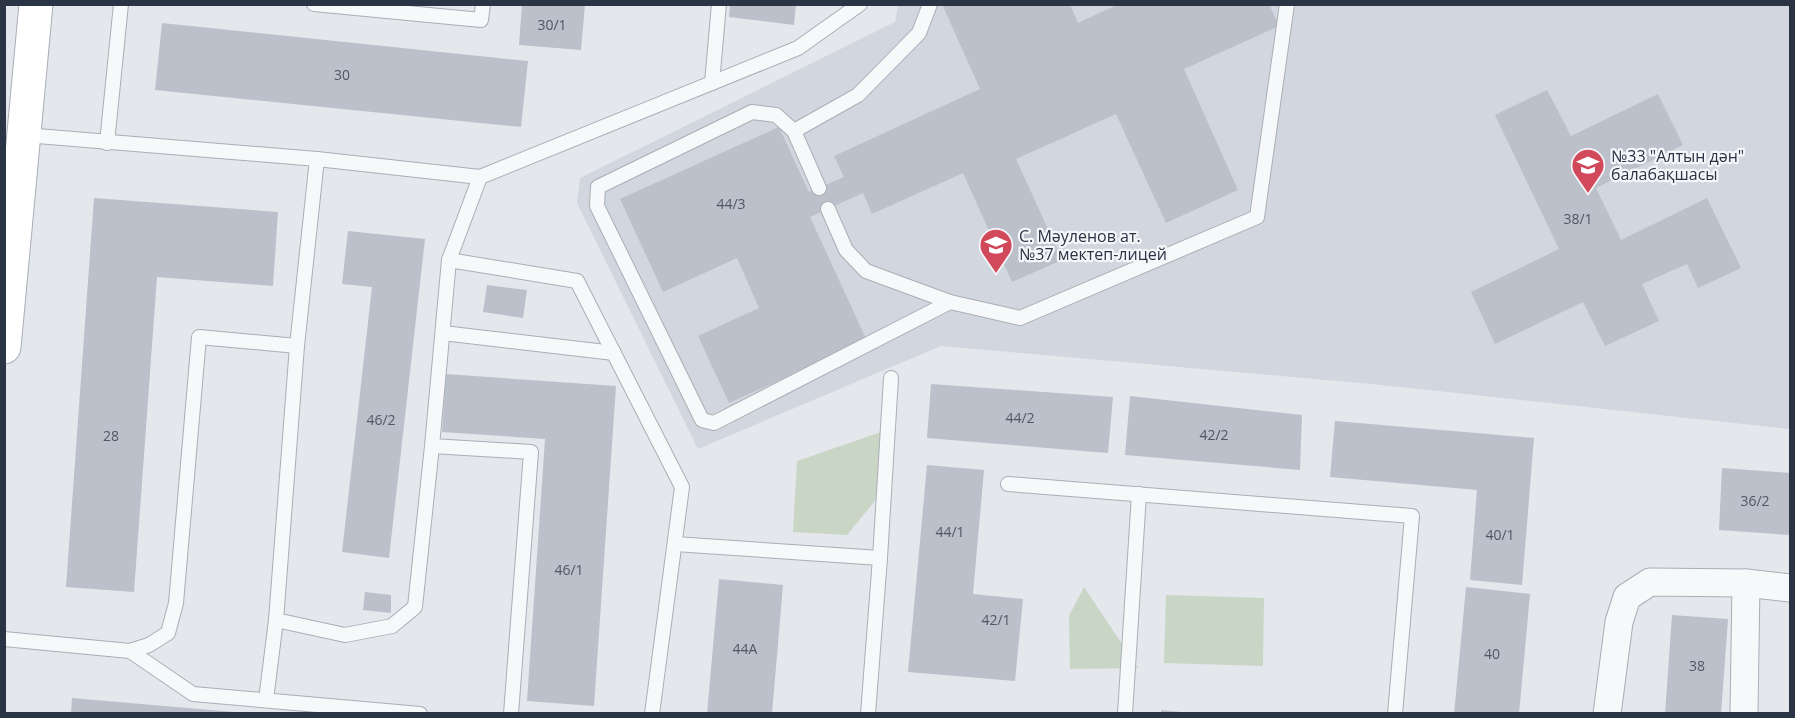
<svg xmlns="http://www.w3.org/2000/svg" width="1795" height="718" viewBox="0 0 1795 718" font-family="'Open Sans',sans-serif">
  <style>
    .built { fill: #d2d6de }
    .green { fill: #c9d6c5 }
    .building { fill: #bbc0ca }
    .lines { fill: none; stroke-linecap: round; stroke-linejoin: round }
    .service-casing { stroke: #a9aeb7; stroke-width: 16 }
    .minor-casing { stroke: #a9aeb7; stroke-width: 29 }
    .secondary-casing { stroke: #a9aeb7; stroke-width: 35 }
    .service { stroke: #f7f8fa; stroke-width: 14 }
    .minor { stroke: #f7f8fa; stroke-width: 27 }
    .secondary { stroke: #fff; stroke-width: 33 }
    .labels { text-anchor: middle; stroke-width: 4.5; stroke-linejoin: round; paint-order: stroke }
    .number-label { font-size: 14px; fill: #4f5766 }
    .poi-label { font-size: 16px; fill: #2b3445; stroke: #f4f6f9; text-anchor: start }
  </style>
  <rect width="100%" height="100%" fill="#e4e7ec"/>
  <!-- built -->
  <polygon class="built" points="898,5 1790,5 1790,429 1372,384 941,346 698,449 577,203 580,178 895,22"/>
  <!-- green -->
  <g class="green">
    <polygon points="881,432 878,497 847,535 793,532 797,461"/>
    <polygon points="1084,587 1138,668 1070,669 1069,616"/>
    <polygon points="1166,595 1264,598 1263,666 1164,663"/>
  </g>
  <!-- building -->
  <g class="building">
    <polygon points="522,4 585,4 581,50 519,45"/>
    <polygon points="730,4 796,4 794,25 729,17"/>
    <polygon points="942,4 1070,4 1078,23 1119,4 1269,4 1279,26 1184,69 1238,190 1166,223 1116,114 1016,159 1062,260 1012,282 963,173 872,214 863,193 810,217 867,341 729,403 698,336 759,308 737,258 663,292 620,199 779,127 809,192 844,177 834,156 980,89"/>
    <polygon points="162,23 528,61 521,127 155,90"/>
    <polygon points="1547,90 1571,136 1658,94 1683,145 1596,188 1621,240 1707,198 1741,268 1698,288 1687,264 1642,284 1659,321 1605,346 1583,302 1495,344 1471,292 1559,249 1495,115"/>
    <polygon points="94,198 278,212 273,286 157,277 134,592 66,587"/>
    <polygon points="348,231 425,239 389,558 342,552 372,287 342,284"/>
    <polygon points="487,285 527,290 523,318 483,312"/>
    <polygon points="446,374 616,386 594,706 527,701 545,439 442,432"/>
    <polygon points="931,384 1113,397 1108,453 927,438"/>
    <polygon points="1130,396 1302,415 1300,470 1125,455"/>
    <polygon points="1335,421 1534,438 1522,585 1470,580 1477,490 1330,477"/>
    <polygon points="927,465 984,470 973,594 1023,599 1015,681 908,672"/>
    <polygon points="1722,468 1790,473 1790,535 1719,530"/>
    <polygon points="719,579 783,585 772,714 707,714"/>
    <polygon points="1466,587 1530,594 1519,714 1454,714"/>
    <polygon points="365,592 391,595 391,613 363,610"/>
    <polygon points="1672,615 1728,619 1721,714 1665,714"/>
    <polygon points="72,698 234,712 234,714 71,714"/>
    <polygon points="1161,710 1181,712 1181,714 1161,714"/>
  </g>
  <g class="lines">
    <defs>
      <g id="service">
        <polyline points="314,4 481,20 483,4"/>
        <polyline points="712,83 719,4"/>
        <polyline points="794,131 858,95 919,33 930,4"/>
        <polyline points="25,135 317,159 480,177 798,48 860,4"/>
        <polyline points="107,143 121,4"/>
        <polyline points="480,177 449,260 577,281 682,487 652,714"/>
        <polyline points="819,188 794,131 776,115 752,112 598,187 597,206 702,420 714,423 950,302 1020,318 1257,217 1287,4"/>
        <polyline points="828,209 846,250 866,271 950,302"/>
        <polyline points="449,260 432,446 531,452 511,714"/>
        <polyline points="443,333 614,353"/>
        <polyline points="1008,484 1412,516 1395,714"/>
        <polyline points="675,544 880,558"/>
        <polyline points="276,620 345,635 392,626 415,607 432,446"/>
        <polyline points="4,639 130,651 149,645 168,633 176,603 199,337 297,346 317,159"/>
        <polyline points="130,651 193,694 420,714"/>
        <polyline points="266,700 276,620 297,346"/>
        <polyline points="868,714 880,558 891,378"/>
        <polyline points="1125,714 1139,494"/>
      </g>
      <g id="minor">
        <polyline points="1607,714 1619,622 1627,597 1650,582 1746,583"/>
        <polyline points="1744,714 1746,583 1790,588"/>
      </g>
      <polyline id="secondary" points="4,347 36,4"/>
    </defs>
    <!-- service casing -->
    <use href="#service" class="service-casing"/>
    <!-- minor casing -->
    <use href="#minor" class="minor-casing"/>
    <!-- secondary casing -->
    <use href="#secondary" class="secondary-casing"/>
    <!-- service -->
    <use href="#service" class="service"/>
    <!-- minor -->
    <use href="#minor" class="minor"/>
    <!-- secondary -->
    <use href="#secondary" class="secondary"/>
  </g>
  <!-- icons -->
  <defs>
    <symbol id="school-pin" viewBox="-11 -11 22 30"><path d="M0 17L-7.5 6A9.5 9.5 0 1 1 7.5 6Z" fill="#d1495b" stroke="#f4f6f9"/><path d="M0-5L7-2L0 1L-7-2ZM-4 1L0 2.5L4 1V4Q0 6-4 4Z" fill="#fff"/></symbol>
  </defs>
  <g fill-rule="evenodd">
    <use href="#school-pin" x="1569" y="146" width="38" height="52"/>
    <use href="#school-pin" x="977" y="226" width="38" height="52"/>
  </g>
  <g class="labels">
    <!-- number labels -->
    <g class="number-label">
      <text x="552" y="30">30/1</text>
      <text x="342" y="80">30</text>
      <text x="731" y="209">44/3</text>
      <text x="1578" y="224">38/1</text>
      <text x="1020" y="423">44/2</text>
      <text x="381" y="425">46/2</text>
      <text x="1214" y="440">42/2</text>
      <text x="111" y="441">28</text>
      <text x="1755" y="506">36/2</text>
      <text x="950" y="537">44/1</text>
      <text x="1500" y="540">40/1</text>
      <text x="569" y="575">46/1</text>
      <text x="996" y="625">42/1</text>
      <text x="745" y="654">44А</text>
      <text x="1492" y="659">40</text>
      <text x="1697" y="671">38</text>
    </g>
    <!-- poi labels -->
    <g class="poi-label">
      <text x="1611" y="162">№33 "Алтын дән"<tspan x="1611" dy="18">балабақшасы</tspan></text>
      <text x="1019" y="242">С. Мәуленов ат.<tspan x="1019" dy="18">№37 мектеп-лицей</tspan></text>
    </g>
  </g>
  <!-- border -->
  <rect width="1795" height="718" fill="none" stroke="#2b3445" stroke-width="12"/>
</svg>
